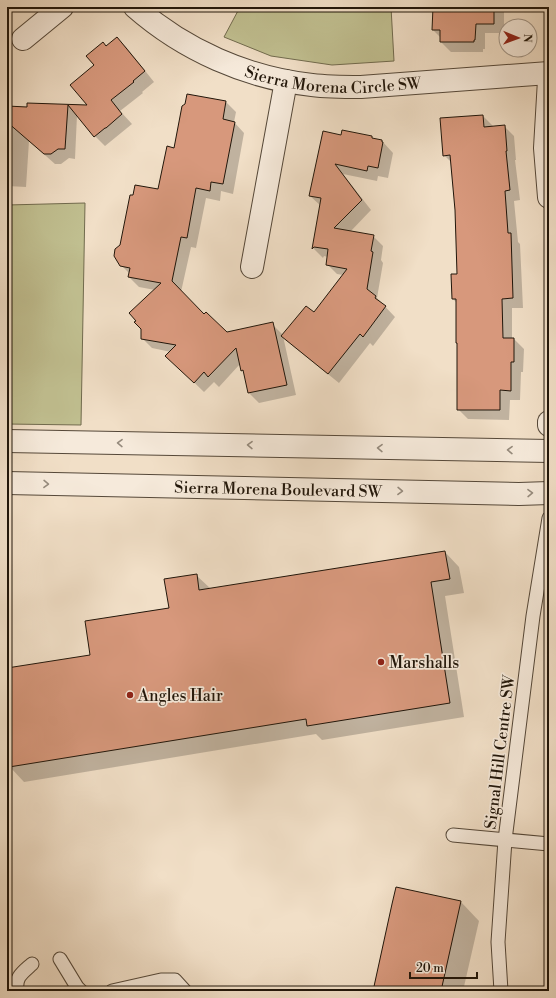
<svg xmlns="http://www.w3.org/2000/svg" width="556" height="998" viewBox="0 0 556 998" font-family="'Libre Bodoni',serif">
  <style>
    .green { fill: #c1c091; stroke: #716b4e }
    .shadow { fill: #0003 }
    .building { fill: #d7987c; stroke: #21160a }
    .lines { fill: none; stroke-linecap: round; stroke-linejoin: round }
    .service-casing { stroke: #554839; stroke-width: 15 }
    .minor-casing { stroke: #554839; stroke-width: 24 }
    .tertiary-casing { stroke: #554839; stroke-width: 24 }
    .service { stroke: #f6eadb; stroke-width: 13 }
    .minor { stroke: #f6eadb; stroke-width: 22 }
    .tertiary { stroke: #f6eadb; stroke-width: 22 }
    .oneway { stroke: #968b7d }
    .poi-dot { fill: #8f2418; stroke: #f6eadb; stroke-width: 1.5 }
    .labels { text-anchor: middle; stroke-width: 3.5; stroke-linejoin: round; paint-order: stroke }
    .street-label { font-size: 16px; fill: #21160a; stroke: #f6eadb }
    .poi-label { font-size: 16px; fill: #21160a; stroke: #f6eadb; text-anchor: start }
  </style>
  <rect width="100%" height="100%" fill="#f1dfc7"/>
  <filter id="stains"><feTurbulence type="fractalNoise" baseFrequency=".005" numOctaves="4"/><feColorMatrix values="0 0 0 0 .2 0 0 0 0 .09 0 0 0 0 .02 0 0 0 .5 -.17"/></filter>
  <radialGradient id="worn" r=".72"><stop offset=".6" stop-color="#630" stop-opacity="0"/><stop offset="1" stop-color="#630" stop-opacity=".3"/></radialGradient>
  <!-- green -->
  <g class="green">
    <polygon points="240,7 391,7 394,61 332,65 271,56 224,37"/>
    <polygon points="85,203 81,425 7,424 7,205"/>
  </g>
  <!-- shadow -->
  <g class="shadow">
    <polygon points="207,7 217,7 214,12"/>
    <polygon points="433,7 504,7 504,33 485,33 485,49 483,49 483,52 451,52 441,42 441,38 433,30"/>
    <polygon points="117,38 127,48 154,82 142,92 143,93 120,111 132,124 105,146 95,136 77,115 75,159 69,158 61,164 55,164 29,141 26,187 7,186 7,107 28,108 28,104 89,106 95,65 106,47"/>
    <polygon points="226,102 236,112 234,122 244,133 233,194 221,191 220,201 206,198 196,248 191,247 181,292 204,316 227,333 272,324 283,335 314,313 343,275 337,274 327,264 328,257 324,256 323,258 313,248 321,206 310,196 341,136 371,137 374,139 382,141 393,153 388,178 378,176 377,181 343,174 371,210 350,232 373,236 383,246 381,260 383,263 377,298 395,317 373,346 370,343 339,383 293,346 283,336 296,395 259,403 249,393 244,373 242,370 240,364 219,387 214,382 204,392 177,366 171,352 152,348 142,338 155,290 139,287 129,277 130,274 121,265 121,246 159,191 175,149"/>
    <polygon points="483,116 493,126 493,127 504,126 514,136 516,160 515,160 520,200 514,201 518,242 520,244 523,308 512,308 512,339 514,339 524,349 523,372 521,372 520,400 510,400 509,420 468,419 458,409 457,303 453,299 458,275 456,210 451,162 444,155"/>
    <polygon points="445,552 459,567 464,593 445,596 464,717 322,740 316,734 24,782 10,767 7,749 7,669 92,656 170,609 196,575 211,589"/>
    <polygon points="397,888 461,902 479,921 463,991 374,991"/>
  </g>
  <!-- building -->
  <g class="building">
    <polygon points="433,7 494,7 494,24 476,24 475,40 474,40 474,42 440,42 440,30 432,30"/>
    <polygon points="117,37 145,71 133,81 134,82 111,100 122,114 106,128 105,128 94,137 68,105 65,149 58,149 51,154 44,154 7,122 7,106 27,107 27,103 87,105 70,85 94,65 86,56 103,42 106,46"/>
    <polygon points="187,94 226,101 223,119 235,122 223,184 211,182 210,191 196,188 187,238 181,237 172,281 204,314 206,312 227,332 273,322 287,385 248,393 243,370 241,371 236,348 208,377 204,372 194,383 165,356 176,345 141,339 141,329 134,322 136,321 129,313 161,283 128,277 130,268 120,266 114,256 115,249 120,245 130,195 133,195 135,185 158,189 167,146 174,148 182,106 185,104"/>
    <polygon points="483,115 484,127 505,125 507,151 506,151 510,190 505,191 508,233 511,233 513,298 502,299 503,338 514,338 514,362 511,362 511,391 500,390 500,410 457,410 457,343 456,343 456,299 452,299 451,274 457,274 455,210 450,155 443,156 440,118"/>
    <polygon points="342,130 372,136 372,138 382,140 382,142 383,142 378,168 368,166 367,171 335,164 362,200 334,228 374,235 371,251 373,252 367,289 376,296 375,298 386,306 363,337 360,334 328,374 281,336 306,306 314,312 347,269 326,265 328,249 314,247 312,249 321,198 309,196 323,131 341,135"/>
    <polygon points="445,551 450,579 431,582 450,703 307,726 306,719 9,767 7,755 7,668 90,655 85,621 169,608 164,579 197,574 199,590"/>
    <polygon points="396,887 461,901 441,991 373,991 392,904"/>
  </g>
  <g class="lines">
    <defs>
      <g id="service">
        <polyline points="453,835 549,844"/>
        <polyline points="60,959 77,987 81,991"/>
        <path d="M17 991C15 977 22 973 32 964"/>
        <polyline points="112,991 161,980 175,980 185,991"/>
        <polyline points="501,991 498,942 505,840 533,616 549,518"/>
      </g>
      <g id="minor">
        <path id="s1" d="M135 7C184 50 247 78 312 85 328 87 344 87 361 87L549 73"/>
        <polyline points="23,39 62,7"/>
        <polyline points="549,80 545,148 549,197"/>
        <polyline points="252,267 286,81"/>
        <polyline points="549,422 549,425"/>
      </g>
      <g id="tertiary">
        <polyline points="7,441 549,451"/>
        <path id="s2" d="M7 483 519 494 549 493"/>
      </g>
    </defs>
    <!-- service casing -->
    <use href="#service" class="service-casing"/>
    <!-- minor casing -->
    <use href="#minor" class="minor-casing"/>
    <!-- tertiary casing -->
    <use href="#tertiary" class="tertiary-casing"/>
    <!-- service -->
    <use href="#service" class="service"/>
    <!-- minor -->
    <use href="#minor" class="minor"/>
    <!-- tertiary -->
    <use href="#tertiary" class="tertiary"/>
  </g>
  <!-- one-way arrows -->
  <defs><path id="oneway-chevron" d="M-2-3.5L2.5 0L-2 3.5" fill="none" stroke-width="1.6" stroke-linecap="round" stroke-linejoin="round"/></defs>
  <g class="oneway">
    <use href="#oneway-chevron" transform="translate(120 443) rotate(-179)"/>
    <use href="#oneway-chevron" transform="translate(250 445) rotate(-179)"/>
    <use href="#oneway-chevron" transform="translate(380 448) rotate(-179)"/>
    <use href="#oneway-chevron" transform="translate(510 450) rotate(-179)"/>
    <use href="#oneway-chevron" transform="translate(46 484) rotate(1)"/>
    <use href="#oneway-chevron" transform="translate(400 491) rotate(1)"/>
    <use href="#oneway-chevron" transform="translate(530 493) rotate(-1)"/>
  </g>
  <!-- markers -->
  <g class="poi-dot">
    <circle cx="381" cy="662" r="4"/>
    <circle cx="130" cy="695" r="4"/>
  </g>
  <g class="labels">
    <!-- street labels -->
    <g class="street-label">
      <text dy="6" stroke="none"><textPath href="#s1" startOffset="217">Sierra Morena Circle SW</textPath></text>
      <text dy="6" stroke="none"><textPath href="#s2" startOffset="271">Sierra Morena Boulevard SW</textPath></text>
      <text transform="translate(499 752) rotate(-83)" y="6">Signal Hill Centre SW</text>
    </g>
    <!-- poi labels -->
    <g class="poi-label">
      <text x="389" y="668">Marshalls</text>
      <text x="138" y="701">Angles Hair</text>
    </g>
  </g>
  <!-- margin -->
  <rect width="556" height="998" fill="none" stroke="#f1dfc7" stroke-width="24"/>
  <rect x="8" y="8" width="540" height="982" fill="none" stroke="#21160a" stroke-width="2"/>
  <rect x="12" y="12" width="532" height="974" fill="none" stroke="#21160a"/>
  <!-- north arrow -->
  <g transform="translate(518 38) rotate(91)"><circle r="19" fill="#f6eadb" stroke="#a19587"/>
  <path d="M0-3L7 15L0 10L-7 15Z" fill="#8f2418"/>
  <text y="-6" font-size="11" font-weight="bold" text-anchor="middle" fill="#21160a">N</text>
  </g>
  <!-- scale -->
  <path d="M410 972v6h67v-6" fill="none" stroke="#21160a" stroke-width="2"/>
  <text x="416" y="972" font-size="12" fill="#21160a" stroke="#f6eadb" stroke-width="3" paint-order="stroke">20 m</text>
  <rect width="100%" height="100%" filter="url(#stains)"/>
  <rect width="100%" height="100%" fill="url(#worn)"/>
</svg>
